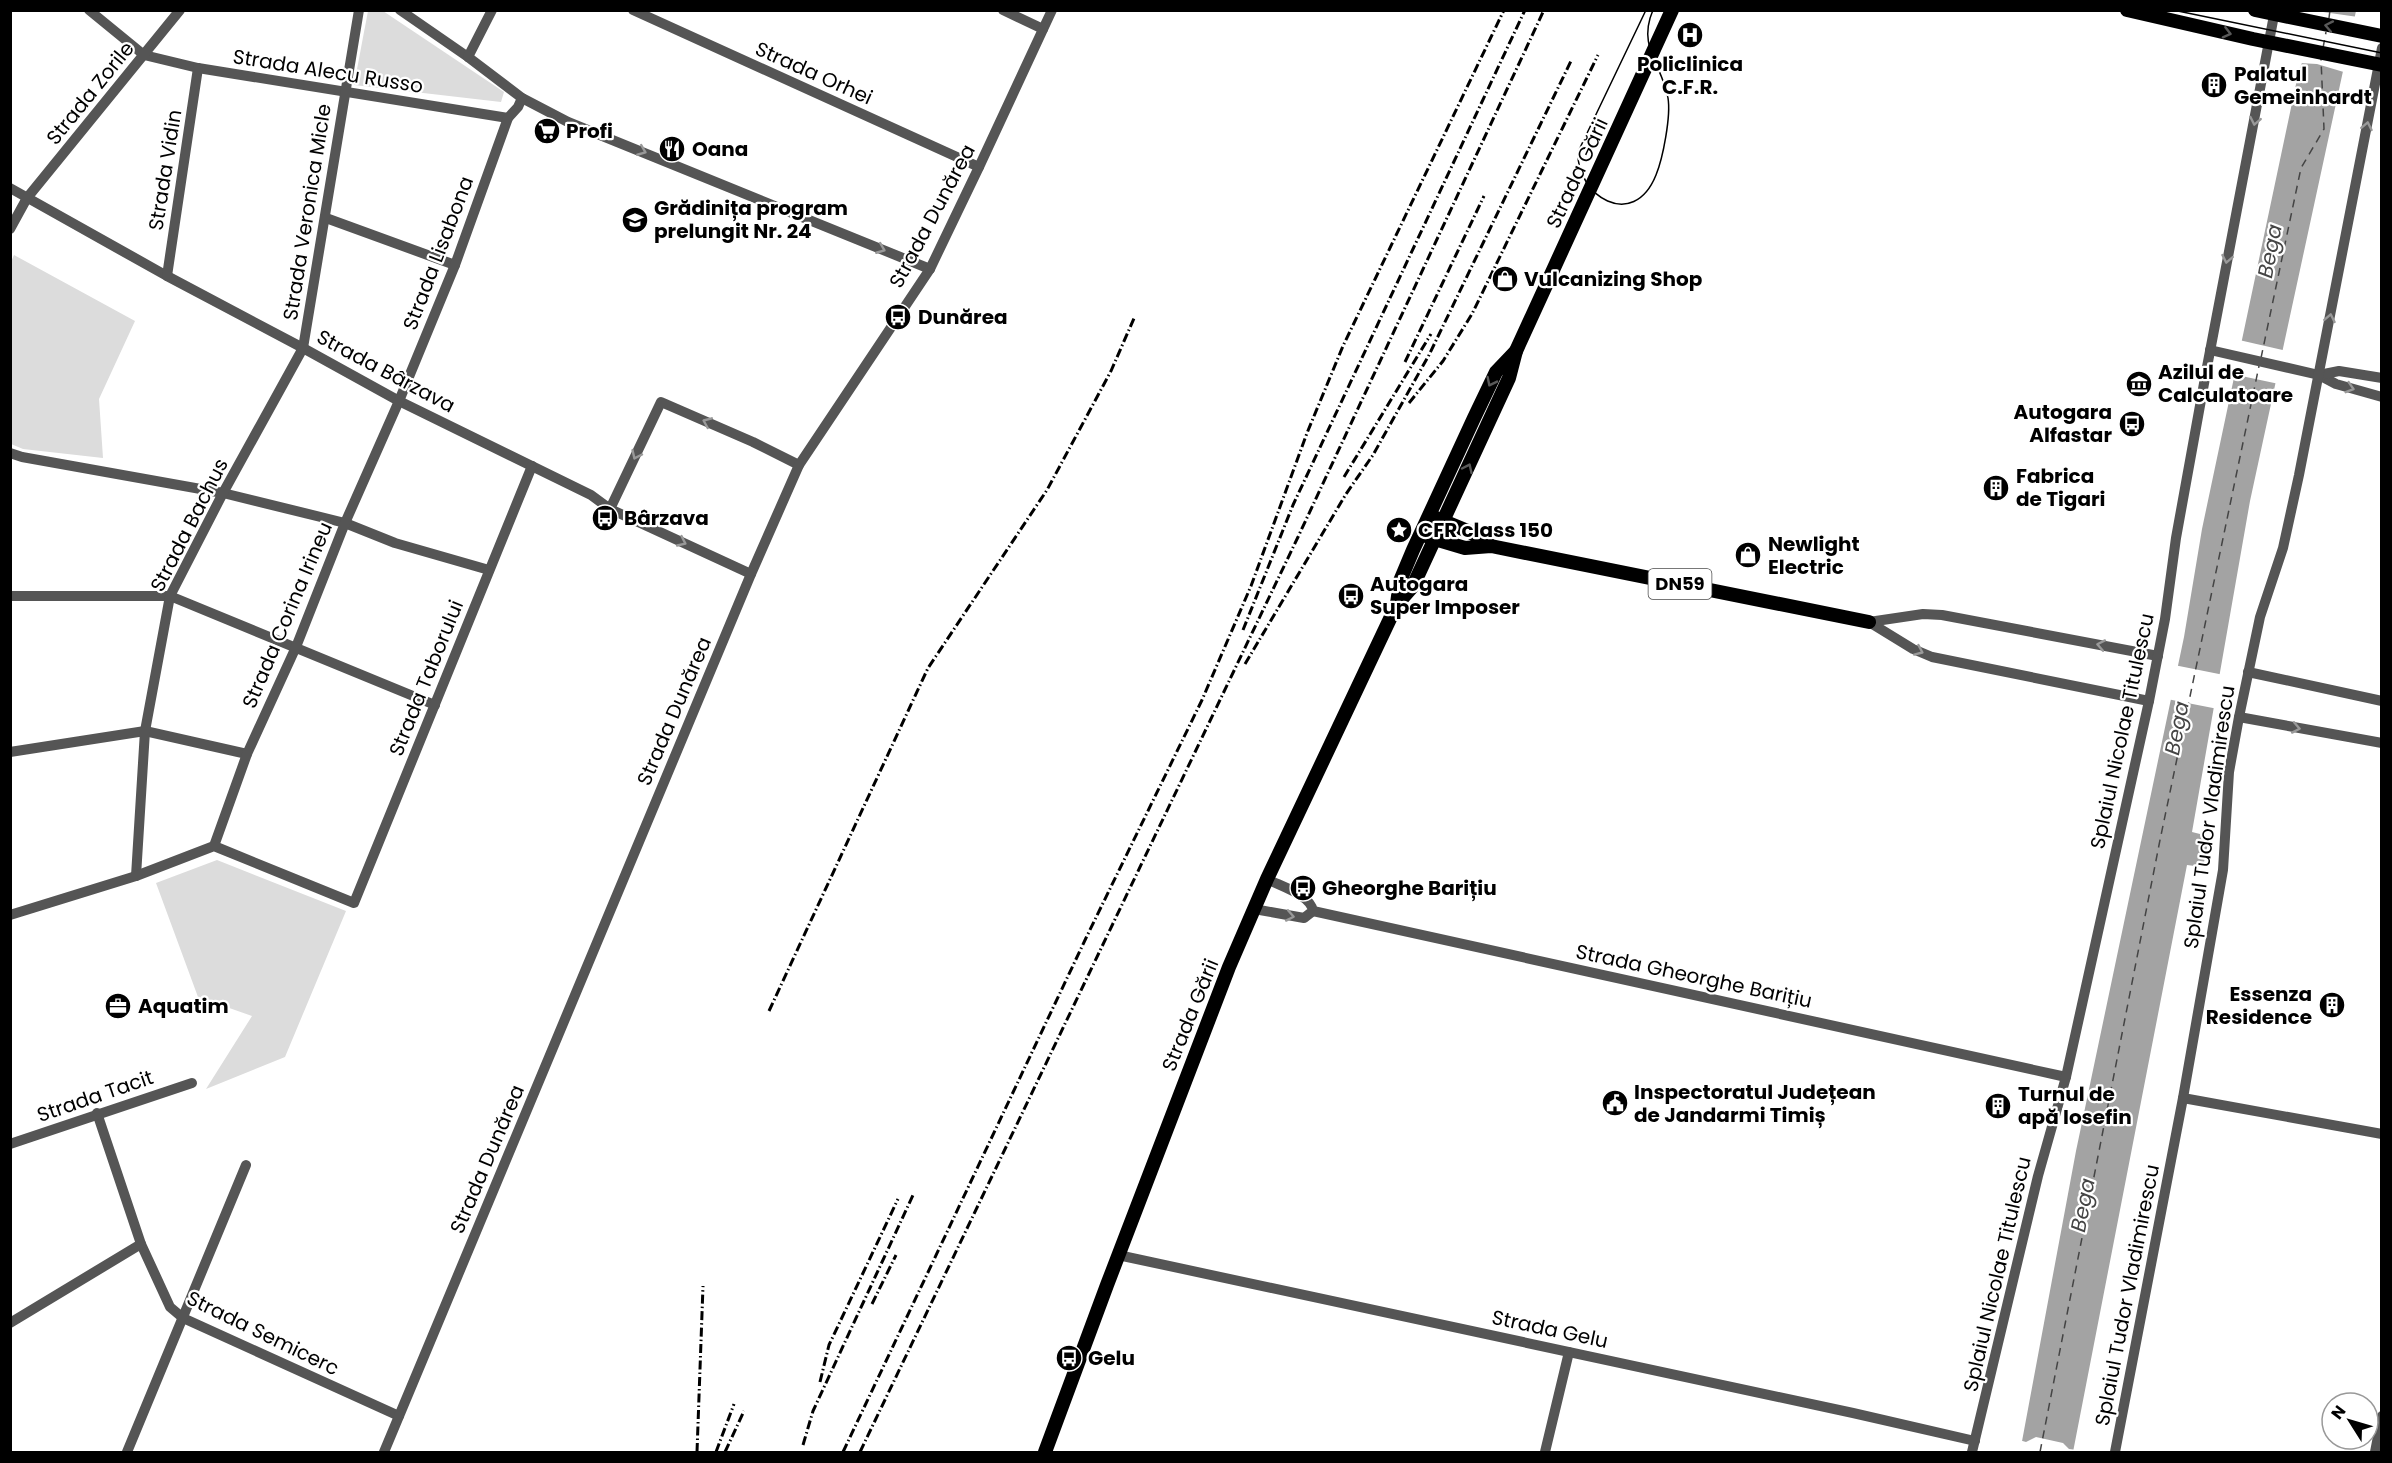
<svg xmlns="http://www.w3.org/2000/svg" width="2392" height="1463" viewBox="0 0 2392 1463" font-family="Poppins,sans-serif">
  <style>
    .green { fill: #dcdcdc }
    .water { fill: #a3a3a3 }
    .pier { fill: #fff }
    .lines { fill: none; stroke-linecap: round; stroke-linejoin: round }
    .ferry { stroke: #444; stroke-width: 1.5; stroke-dasharray: 8 6; stroke-linecap: butt }
    .minor { stroke: #555; stroke-width: 10 }
    .major { stroke: #000; stroke-width: 14 }
    .tram { stroke: #000; stroke-width: 1.5 }
    .rail { stroke: #000; stroke-width: 3; stroke-dasharray: 9 3 1.5 3; stroke-linecap: butt }
    .oneway { stroke: #595959 }
    .oneway2 { stroke: #999 }
    .labels { text-anchor: middle; stroke-width: 4.5; stroke-linejoin: round; paint-order: stroke }
    .shield { fill: #fff; stroke: #4c4c4c; stroke-width: 1.5 }
    .shield-label { font-size: 18px; font-weight: bold; fill: #000 }
    .poi-label { font-size: 20px; font-weight: bold; fill: #000; stroke: #fff; text-anchor: start }
    .street-label { font-size: 20px; fill: #000; stroke: #fff }
    .water-label { font-size: 21px; font-style: italic; fill: #444; stroke: #fff }
  </style>
  <rect width="100%" height="100%" fill="#fff"/>
  <!-- green -->
  <g class="green">
    <polygon points="383,11 504,92 501,102 354,85 368,11"/>
    <polygon points="14,255 135,321 99,399 103,458 23,449 11,444 10,264"/>
    <polygon points="217,860 346,911 285,1057 206,1089 252,1016 198,997 156,883"/>
  </g>
  <!-- water -->
  <polygon class="water" points="2312,11 2356,11 2250,501 2192,832 2200,834 2208,843 2203,867 2187,865 2073,1452 2020,1452 2076,1151 2184,637 2202,529 2299,70 2306,53"/>
  <!-- pier -->
  <g class="pier">
    <polygon points="2309,10 2358,17 2347,73 2317,64 2299,63 2303,52"/>
    <polygon points="2239,340 2287,351 2279,384 2232,374"/>
    <polygon points="2174,665 2224,675 2218,709 2167,699"/>
    <polygon points="2036,1437 2063,1443 2069,1449 2077,1450 2076,1452 2017,1452 2019,1440 2026,1442"/>
  </g>
  <g class="lines">
    <!-- ferry -->
    <g class="ferry">
      <polyline points="2329,18 2330,10"/>
      <polyline points="2323,48 2326,32"/>
      <polyline points="2261,358 2301,168 2324,129 2321,59"/>
      <polyline points="2040,1452 2160,840 2259,366"/>
    </g>
    <!-- minor -->
    <g class="minor">
      <polyline points="89,10 144,55 198,68 508,118"/>
      <polyline points="400,10 468,57 522,98 568,122 930,269"/>
      <polyline points="633,10 979,167"/>
      <polyline points="1003,10 1043,29"/>
      <polyline points="468,57 492,10"/>
      <polyline points="10,188 167,276 303,348 399,401 591,495 610,509 751,574"/>
      <polyline points="326,218 455,265"/>
      <polyline points="10,229 27,198 180,10"/>
      <polyline points="167,276 198,68"/>
      <polyline points="2210,350 2319,375 2336,384 2382,397"/>
      <polyline points="2319,375 2339,371 2382,378"/>
      <polyline points="10,453 22,457 223,493 345,523 395,543 489,570"/>
      <polyline points="610,509 661,402 753,442 799,465"/>
      <polyline points="10,596 170,596 435,705"/>
      <polyline points="1869,622 1913,649 1932,657 2149,701"/>
      <polyline points="1869,622 1923,614 1942,615 2158,656"/>
      <polyline points="2248,672 2382,701"/>
      <polyline points="2239,717 2382,743"/>
      <polyline points="10,752 145,731 247,754"/>
      <polyline points="214,846 247,754 296,647 345,523 399,401 455,265 508,118 518,107 522,98"/>
      <polyline points="136,876 145,731 170,596 223,493 303,348 359,10"/>
      <path d="M1254 909 1304 918 1313 911C1311 895 1280 886 1267 879"/>
      <polyline points="1313,911 2066,1077"/>
      <polyline points="10,915 136,876 214,846 354,903 532,466"/>
      <polyline points="2183,1098 2382,1134"/>
      <polyline points="97,1113 141,1244 170,1307 183,1318 399,1416"/>
      <polyline points="10,1144 192,1083"/>
      <polyline points="1118,1255 1853,1413 1975,1441"/>
      <polyline points="10,1323 141,1244"/>
      <polyline points="127,1452 246,1165"/>
      <polyline points="384,1452 751,574 799,465 930,269 979,167 1052,10"/>
      <polyline points="1545,1452 1569,1352"/>
      <polyline points="1972,1452 2038,1176 2066,1077 2149,701 2165,619 2176,538 2207,367 2275,10"/>
      <polyline points="2115,1452 2183,1098 2223,870 2229,772 2239,717 2260,617 2283,548 2299,475 2382,48"/>
      <polyline points="2375,1452 2382,1416"/>
    </g>
    <!-- major -->
    <g class="major">
      <polyline points="2127,10 2253,39 2382,65"/>
      <polyline points="2255,10 2382,36"/>
      <polyline points="1436,518 1470,532 1491,546"/>
      <polyline points="1428,537 1465,548 1491,546 1869,622"/>
      <polyline points="1398,603 1413,586 1509,378 1516,351 1672,10"/>
      <polyline points="1045,1452 1107,1285 1229,967 1267,879 1397,604 1400,581 1413,550 1474,418 1496,372 1516,351"/>
    </g>
    <!-- tram -->
    <g class="tram">
      <path d="M1646 10 1578 152C1576 195 1633 232 1656 175 1663 158 1671 116 1668 98 1662 64 1637 47 1653 10"/>
      <polyline points="2173,10 2382,53"/>
    </g>
    <!-- rail -->
    <g class="rail">
      <polyline points="1405,362 1484,196"/>
      <polyline points="1409,403 1443,361 1472,314 1598,55"/>
      <polyline points="1344,477 1431,334"/>
      <polyline points="1243,630 1293,505 1525,10"/>
      <polyline points="1245,664 1346,494 1373,455 1429,355 1571,61"/>
      <polyline points="769,1011 928,668 1047,490 1111,371 1135,316"/>
      <polyline points="872,1304 896,1255"/>
      <polyline points="820,1382 829,1345 898,1199"/>
      <polyline points="803,1445 813,1411 914,1193"/>
      <polyline points="697,1452 703,1286"/>
      <polyline points="716,1452 734,1404"/>
      <polyline points="725,1452 744,1411"/>
      <polyline points="843,1452 1086,938 1202,700 1251,586 1307,433 1343,346 1504,10"/>
      <polyline points="860,1452 1298,537 1544,10"/>
    </g>
  </g>
  <!-- one-way arrows -->
  <defs><path id="oneway-chevron" d="M-2-3.5L2.5 0L-2 3.5" fill="none" stroke-width="1.6" stroke-linecap="round" stroke-linejoin="round" transform="scale(1.5)"/></defs>
  <g class="oneway">
    <use href="#oneway-chevron" transform="translate(2329 26) rotate(-169)"/>
    <use href="#oneway-chevron" transform="translate(2227 33) rotate(14)"/>
    <use href="#oneway-chevron" transform="translate(1491 382) rotate(116)"/>
    <use href="#oneway-chevron" transform="translate(1468 468) rotate(-65)"/>
  </g>
  <g class="oneway2">
    <use href="#oneway-chevron" transform="translate(2255 121) rotate(101)"/>
    <use href="#oneway-chevron" transform="translate(2367 126) rotate(-79)"/>
    <use href="#oneway-chevron" transform="translate(642 151) rotate(22)"/>
    <use href="#oneway-chevron" transform="translate(881 249) rotate(22)"/>
    <use href="#oneway-chevron" transform="translate(2227 259) rotate(101)"/>
    <use href="#oneway-chevron" transform="translate(2330 318) rotate(-79)"/>
    <use href="#oneway-chevron" transform="translate(2350 388) rotate(17)"/>
    <use href="#oneway-chevron" transform="translate(707 422) rotate(-157)"/>
    <use href="#oneway-chevron" transform="translate(636 455) rotate(115)"/>
    <use href="#oneway-chevron" transform="translate(682 542) rotate(25)"/>
    <use href="#oneway-chevron" transform="translate(2101 645) rotate(-169)"/>
    <use href="#oneway-chevron" transform="translate(1919 651) rotate(24)"/>
    <use href="#oneway-chevron" transform="translate(2296 728) rotate(11)"/>
    <use href="#oneway-chevron" transform="translate(1290 916) rotate(11)"/>
  </g>
  <!-- icons -->
  <defs>
    <symbol id="hospital-disc" viewBox="-11 -11 22 22"><circle r="9.5" fill="#000" stroke="#fff"/><path d="M-5-5h3v3.5h4V-5h3V5h-3V1.5h-4V5h-3Z" fill="#fff"/></symbol>
    <symbol id="building-disc" viewBox="-11 -11 22 22"><circle r="9.5" fill="#000" stroke="#fff"/><path d="M-4-6H4V6H1V3H-1V6H-4ZM-2.5-4.3h1.7v1.8h-1.7ZM.8-4.3h1.7v1.8H.8ZM-2.5-1h1.7V.8h-1.7ZM.8-1h1.7V.8H.8Z" fill="#fff"/></symbol>
    <symbol id="supermarket-disc" viewBox="-11 -11 22 22"><circle r="9.5" fill="#000" stroke="#fff"/><path d="M-6-5.5h2.5l.6 2H6L4.5 2H-2.5L-4.4-4H-6ZM-1.5 3.2a1.3 1.3 0 1 0 .1 0ZM3 3.2a1.3 1.3 0 1 0 .1 0Z" fill="#fff"/></symbol>
    <symbol id="restaurant-disc" viewBox="-11 -11 22 22"><circle r="9.5" fill="#000" stroke="#fff"/><path d="M-5-6h1v4h1v-4h1v4h1v-4h1v5L-1.5 .5V6h-2V.5L-5-1ZM5-6V6H3V1.5H1.5Q1.5-4 5-6Z" fill="#fff"/></symbol>
    <symbol id="school-disc" viewBox="-11 -11 22 22"><circle r="9.5" fill="#000" stroke="#fff"/><path d="M0-5L7-2L0 1L-7-2ZM-4 1L0 2.5L4 1V4Q0 6-4 4Z" fill="#fff"/></symbol>
    <symbol id="shop-disc" viewBox="-11 -11 22 22"><circle r="9.5" fill="#000" stroke="#fff"/><path d="M-5-2.5h2.3a2.7 3.5 0 0 1 5.4 0H5L5.5 6h-11ZM-1.5-2.5h3a1.5 2.3 0 0 0-3 0Z" fill="#fff"/></symbol>
    <symbol id="bus-disc" viewBox="-11 -11 22 22"><circle r="9.5" fill="#000" stroke="#fff"/><path d="M-5-6H5V4H4V6H2V4H-2V6H-4V4H-5ZM-3.5-4V0h7V-4ZM-3.5 1.2v1.5H-2V1.2ZM2 1.2v1.5H3.5V1.2Z" fill="#fff"/></symbol>
    <symbol id="museum-disc" viewBox="-11 -11 22 22"><circle r="9.5" fill="#000" stroke="#fff"/><path d="M0-6L6-3V-2H-6V-3ZM-5-1h2V3h-2ZM-1-1h2V3h-2ZM3-1h2V3H3ZM-6 4H6V6H-6Z" fill="#fff"/></symbol>
    <symbol id="sight-disc" viewBox="-11 -11 22 22"><circle r="9.5" fill="#000" stroke="#fff"/><path d="M0-6L1.8-2.2L6-1.7L2.9 1.2L3.7 5.4L0 3.3L-3.7 5.4L-2.9 1.2L-6-1.7L-1.8-2.2Z" fill="#fff"/></symbol>
    <symbol id="office-disc" viewBox="-11 -11 22 22"><circle r="9.5" fill="#000" stroke="#fff"/><path d="M-6-3h4V-5.5h4V-3h4V5H-6ZM-1-4.5V-3h2v-1.5ZM-6 0V1H6V0Z" fill="#fff"/></symbol>
    <symbol id="civic-disc" viewBox="-11 -11 22 22"><circle r="9.5" fill="#000" stroke="#fff"/><path d="M-.6-6.5H3V-4.5H.6V-3L4-1V1h2V6H-6V1h2V-1L-.6-3ZM-1.2 2.5V6h2.4V2.5Z" fill="#fff"/></symbol>
  </defs>
  <g fill-rule="evenodd">
    <use href="#hospital-disc" x="1675" y="20" width="30" height="30"/>
    <use href="#building-disc" x="2199" y="70" width="30" height="30"/>
    <use href="#supermarket-disc" x="532" y="116" width="30" height="30"/>
    <use href="#restaurant-disc" x="657" y="134" width="30" height="30"/>
    <use href="#school-disc" x="620" y="205" width="30" height="30"/>
    <use href="#shop-disc" x="1490" y="264" width="30" height="30"/>
    <use href="#bus-disc" x="883" y="302" width="30" height="30"/>
    <use href="#museum-disc" x="2124" y="369" width="30" height="30"/>
    <use href="#bus-disc" x="2117" y="409" width="30" height="30"/>
    <use href="#building-disc" x="1981" y="473" width="30" height="30"/>
    <use href="#bus-disc" x="590" y="503" width="30" height="30"/>
    <use href="#sight-disc" x="1384" y="515" width="30" height="30"/>
    <use href="#shop-disc" x="1733" y="540" width="30" height="30"/>
    <use href="#bus-disc" x="1336" y="581" width="30" height="30"/>
    <use href="#bus-disc" x="1288" y="873" width="30" height="30"/>
    <use href="#building-disc" x="2317" y="990" width="30" height="30"/>
    <use href="#office-disc" x="103" y="991" width="30" height="30"/>
    <use href="#civic-disc" x="1600" y="1088" width="30" height="30"/>
    <use href="#building-disc" x="1983" y="1091" width="30" height="30"/>
    <use href="#bus-disc" x="1054" y="1343" width="30" height="30"/>
  </g>
  <g class="labels">
    <!-- shield labels -->
    <rect class="shield" x="1648.5" y="569" width="63" height="30" rx="4.5"/>
    <g class="shield-label">
      <text x="1680" y="590">DN59</text>
    </g>
    <!-- poi labels -->
    <g class="poi-label">
      <text x="1690" y="71" text-anchor="middle">Policlinica<tspan x="1690" dy="23">C.F.R.</tspan></text>
      <text x="2234" y="81">Palatul<tspan x="2234" dy="23">Gemeinhardt</tspan></text>
      <text x="566" y="138">Profi</text>
      <text x="692" y="156">Oana</text>
      <text x="654" y="215">Grădinița program<tspan x="654" dy="23">prelungit Nr. 24</tspan></text>
      <text x="1524" y="286">Vulcanizing Shop</text>
      <text x="918" y="324">Dunărea</text>
      <text x="2158" y="379">Azilul de<tspan x="2158" dy="23">Calculatoare</tspan></text>
      <text x="2112" y="419" text-anchor="end">Autogara<tspan x="2112" dy="23">Alfastar</tspan></text>
      <text x="2016" y="483">Fabrica<tspan x="2016" dy="23">de Tigari</tspan></text>
      <text x="624" y="525">Bârzava</text>
      <text x="1418" y="537">CFR class 150</text>
      <text x="1768" y="551">Newlight<tspan x="1768" dy="23">Electric</tspan></text>
      <text x="1370" y="591">Autogara<tspan x="1370" dy="23">Super Imposer</tspan></text>
      <text x="1322" y="895">Gheorghe Barițiu</text>
      <text x="2312" y="1001" text-anchor="end">Essenza<tspan x="2312" dy="23">Residence</tspan></text>
      <text x="138" y="1013">Aquatim</text>
      <text x="1634" y="1099">Inspectoratul Județean<tspan x="1634" dy="23">de Jandarmi Timiș</tspan></text>
      <text x="2018" y="1101">Turnul de<tspan x="2018" dy="23">apă Iosefin</tspan></text>
      <text x="1088" y="1365">Gelu</text>
    </g>
    <!-- street labels -->
    <g class="street-label">
      <text transform="translate(328 71) rotate(9)" y="7">Strada Alecu Russo</text>
      <text transform="translate(814 73) rotate(24)" y="7">Strada Orhei</text>
      <text transform="translate(90 93) rotate(-51)" y="7">Strada Zorile</text>
      <text transform="translate(165 170) rotate(-81)" y="7">Strada Vidin</text>
      <text transform="translate(1577 173) rotate(-65)" y="7">Strada Gării</text>
      <text transform="translate(307 212) rotate(-81)" y="7">Strada Veronica Micle</text>
      <text transform="translate(932 216) rotate(-62)" y="7">Strada Dunărea</text>
      <text transform="translate(438 253) rotate(-69)" y="7">Strada Lisabona</text>
      <text transform="translate(386 371) rotate(28)" y="7">Strada Bârzava</text>
      <text transform="translate(189 525) rotate(-63)" y="7">Strada Bachus</text>
      <text transform="translate(287 615) rotate(-67)" y="7">Strada Corina Irineu</text>
      <text transform="translate(426 678) rotate(-68)" y="7">Strada Taborului</text>
      <text transform="translate(674 711) rotate(-67)" y="7">Strada Dunărea</text>
      <text transform="translate(2122 731) rotate(-78)" y="7">Splaiul Nicolae Titulescu</text>
      <text transform="translate(2209 817) rotate(-82)" y="7">Splaiul Tudor Vladimirescu</text>
      <text transform="translate(1694 976) rotate(12)" y="7">Strada Gheorghe Barițiu</text>
      <text transform="translate(1190 1015) rotate(-68)" y="7">Strada Gării</text>
      <text transform="translate(95 1096) rotate(-19)" y="7">Strada Tacit</text>
      <text transform="translate(487 1159) rotate(-67)" y="7">Strada Dunărea</text>
      <text transform="translate(1997 1274) rotate(-77)" y="7">Splaiul Nicolae Titulescu</text>
      <text transform="translate(2127 1295) rotate(-79)" y="7">Splaiul Tudor Vladimirescu</text>
      <text transform="translate(1550 1329) rotate(12)" y="7">Strada Gelu</text>
      <text transform="translate(263 1333) rotate(26)" y="7">Strada Semicerc</text>
    </g>
    <!-- water labels -->
    <g class="water-label">
      <text transform="translate(2270 251) rotate(-79)" y="7">Bega</text>
      <text transform="translate(2177 728) rotate(-79)" y="7">Bega</text>
      <text transform="translate(2083 1205) rotate(-79)" y="7">Bega</text>
    </g>
  </g>
  <!-- border -->
  <rect width="2392" height="1463" fill="none" stroke="#000000" stroke-width="24"/>
  <!-- north arrow -->
  <g transform="translate(2350 1421) rotate(307)"><circle r="28" fill="#ffffff" stroke="#999999" stroke-width="1.5"/>
  <path d="M0-4.5L10 22L0 15L-10 22Z" fill="#000000"/>
  <text y="-9" font-size="16" font-weight="bold" text-anchor="middle" fill="#000000">N</text>
  </g>
</svg>
